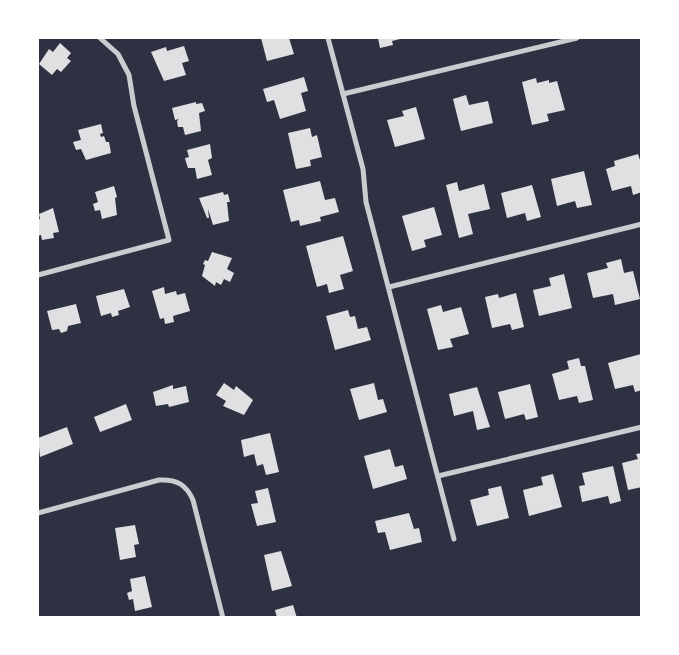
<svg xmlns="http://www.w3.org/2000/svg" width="679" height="655" viewBox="0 0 679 655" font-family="'PT Sans Narrow',sans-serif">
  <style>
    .building { fill: #e0e0e3 }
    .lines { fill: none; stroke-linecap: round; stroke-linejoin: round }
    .minor { stroke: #caccd0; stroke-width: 5 }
  </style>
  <rect width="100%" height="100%" fill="#2d3142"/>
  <!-- building -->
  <g class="building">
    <polygon points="261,38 289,38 294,54 267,61"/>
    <polygon points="378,38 404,38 392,41 393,45 380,48"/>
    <polygon points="60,43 71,53 67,58 71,61 61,72 57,69 52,75 39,64 49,49 53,52"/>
    <polygon points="184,46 189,61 182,63 186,75 164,81 151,52 166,47 167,51"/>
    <polygon points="304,77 308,91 301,93 306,111 280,119 274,100 267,102 263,89"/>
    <polygon points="536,78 537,83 549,80 549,83 557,81 565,110 547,114 549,121 532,125 522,82"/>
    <polygon points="466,95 469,105 488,101 493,123 461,131 453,99"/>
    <polygon points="196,102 196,104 202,103 205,111 199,113 201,131 185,135 183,127 178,127 177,121 179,119 175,120 172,108"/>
    <polygon points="416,107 425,139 395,147 387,120 404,116 402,111"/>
    <polygon points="101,124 103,133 100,134 101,137 104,136 106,142 109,142 111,153 86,160 81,149 76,150 73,142 81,140 78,130"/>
    <polygon points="310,128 312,137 317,135 322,157 310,160 311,166 296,169 288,133"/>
    <polygon points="210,144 212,158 208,160 212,175 197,179 195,168 188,168 186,162 185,158 189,157 187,150"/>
    <polygon points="638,154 642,166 642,192 633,195 631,186 612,191 606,169 615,166 614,161"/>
    <polygon points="584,171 592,205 577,208 575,201 557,206 551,179"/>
    <polygon points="320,181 325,200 335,198 339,212 320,217 321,221 300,226 299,220 291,222 283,190"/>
    <polygon points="457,182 459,191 484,184 490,209 468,214 473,234 459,238 446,185"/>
    <polygon points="532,185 541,217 527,221 525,213 507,218 501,193"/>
    <polygon points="114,186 117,197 115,198 117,215 102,219 100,210 95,211 93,204 98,202 95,192"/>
    <polygon points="223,192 224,195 228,194 230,202 227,202 229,221 213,225 208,209 209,218 207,218 199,198"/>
    <polygon points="434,207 442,235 424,240 426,247 412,251 402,216"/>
    <polygon points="53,208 59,232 53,233 54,238 42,240 41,235 38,236 38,219 40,219 39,214"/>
    <polygon points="343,236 353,271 340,275 344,289 329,293 327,284 317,287 306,246"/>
    <polygon points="212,252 232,258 227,269 234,273 230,282 224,279 221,285 216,282 215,286 202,276 205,265 203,264 205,260 208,261"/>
    <polygon points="621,259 624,273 633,271 640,299 615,305 613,294 593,298 587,273 608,268 606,263"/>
    <polygon points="564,274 572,308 539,316 533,290 551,286 549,278"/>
    <polygon points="164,287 165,294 176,291 177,295 185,293 190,311 173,316 174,322 165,324 164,318 160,319 152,291"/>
    <polygon points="124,289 130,307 118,311 119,315 112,317 111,313 101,316 96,296"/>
    <polygon points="516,293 524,327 512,330 510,324 492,328 485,297 498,294 499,298"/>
    <polygon points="76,304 81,323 68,326 67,331 61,333 59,329 52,330 47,311"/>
    <polygon points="441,305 443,312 461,307 469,334 450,339 453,347 438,350 427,309"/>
    <polygon points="348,310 350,317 355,316 358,329 367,327 371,340 335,350 326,316"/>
    <polygon points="641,354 642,390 635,392 633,385 615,389 608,363"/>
    <polygon points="579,358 581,366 585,366 593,400 579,403 577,396 559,400 552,374 569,369 567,361"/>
    <polygon points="224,383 234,390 236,386 253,400 244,415 223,406 226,401 216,395"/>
    <polygon points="374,383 378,400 383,399 387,412 359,420 350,389"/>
    <polygon points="530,384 538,417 526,420 524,414 505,419 498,392"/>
    <polygon points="173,385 173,389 186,386 189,402 169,407 168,404 156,406 153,392"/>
    <polygon points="477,387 490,427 477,430 473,411 454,416 449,394"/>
    <polygon points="126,404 132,420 100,432 94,417"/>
    <polygon points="67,427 73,444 40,457 38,438"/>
    <polygon points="270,433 279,472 266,475 263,464 257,466 254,454 244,457 241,440"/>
    <polygon points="390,449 395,467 403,465 407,479 373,489 364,456"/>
    <polygon points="642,453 642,487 628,490 622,463 638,459 636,454"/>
    <polygon points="613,466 621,501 610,504 608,496 582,502 579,486 585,485 582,473"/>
    <polygon points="553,474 562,507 529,516 523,490 543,485 541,477"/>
    <polygon points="501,486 509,518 477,526 470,500 489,495 488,489"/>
    <polygon points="268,488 276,522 257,526 251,504 258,503 255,491"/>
    <polygon points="409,513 414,529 419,528 422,542 390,550 385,532 378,533 375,521"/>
    <polygon points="135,525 139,544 134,545 136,557 120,560 115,528"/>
    <polygon points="281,551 292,586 272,591 264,555"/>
    <polygon points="145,576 152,607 135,611 133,599 129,600 127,593 132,591 130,579"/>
    <polygon points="293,605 297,618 277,618 275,610"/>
  </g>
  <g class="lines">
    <!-- minor -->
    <g class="minor">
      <polyline points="328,38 363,169 366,202 454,539"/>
      <polyline points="343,94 577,38"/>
      <polyline points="38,275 169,240 134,106 129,75 118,54 100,38"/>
      <polyline points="389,287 642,224"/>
      <polyline points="438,476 642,427"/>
      <path d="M38 513 159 480C176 479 186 484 193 500L223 618"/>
    </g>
  </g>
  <!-- border -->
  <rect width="679" height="655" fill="none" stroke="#ffffff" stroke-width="78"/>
</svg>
